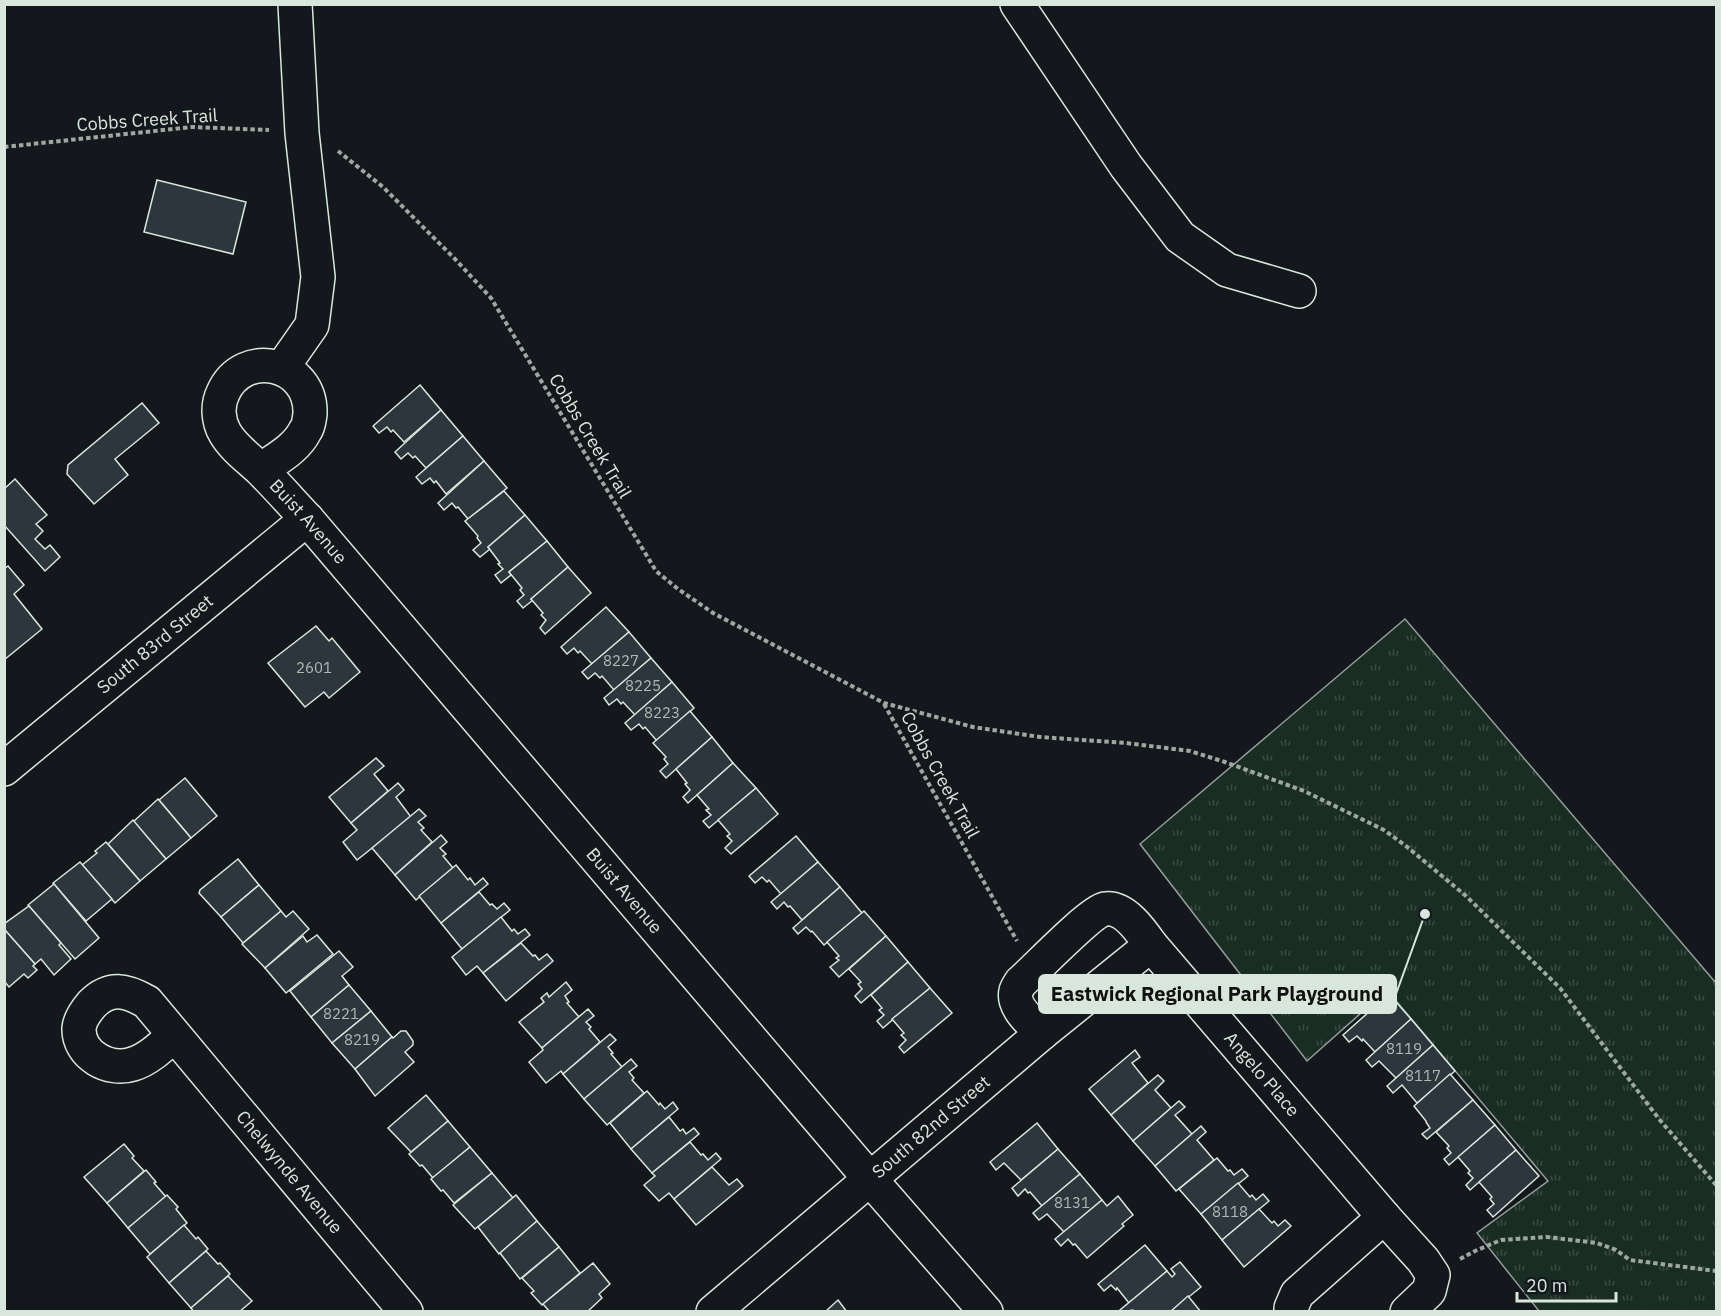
<svg xmlns="http://www.w3.org/2000/svg" width="1721" height="1316" viewBox="0 0 1721 1316" font-family="'IBM Plex Sans',sans-serif">
  <style>
    .park { fill: url(#park-tufts); stroke: #939e99; stroke-width: 1.5 }
    .building { fill: #2c363c; stroke: #d8e6dc; stroke-width: 1.5 }
    .lines { fill: none; stroke-linecap: round; stroke-linejoin: round }
    .minor-casing { stroke: #d8e6dc; stroke-width: 36 }
    .path { stroke: #9da8a2; stroke-width: 4; stroke-dasharray: 4.5 3; stroke-linecap: butt }
    .minor { stroke: #14181c; stroke-width: 33 }
    .labels { text-anchor: middle; stroke-width: 4.5; stroke-linejoin: round; paint-order: stroke }
    .number-label { font-size: 15px; fill: #adbab4 }
    .street-label { font-size: 18px; fill: #d8e6dc; stroke: #14181c }
    .leader { fill: none; stroke: #d8e6dc; stroke-width: 2 }
    .callout-dot { fill: #d8e6dc; stroke: #14181c; stroke-width: 2 }
    .callout { fill: #d8e6dc; stroke: #d8e6dc; stroke-width: 2 }
    .callout-label { font-size: 20px; text-anchor: middle; font-weight: bold; fill: #111 }
  </style>
  <defs>
    <pattern id="park-tufts" width="24" height="20" patternUnits="userSpaceOnUse" patternTransform="scale(1.5)"><rect width="24" height="20" fill="#1a2d24"/><path d="M3 7l-1-3M5 7V3M7 7l1-3M15 17l-1-3M17 17v-4M19 17l1-3" fill="none" stroke="#3b4b43"/></pattern>
  </defs>
  <rect width="100%" height="100%" fill="#14181c"/>
  <!-- park -->
  <polygon class="park" points="1405,619 1716,983 1716,1311 1539,1311 1477,1233 1548,1181 1387,990 1307,1061 1140,844"/>
  <!-- building -->
  <g class="building">
    <polygon points="157,180 246,202 233,254 144,232"/>
    <polygon points="420,385 441,410 404,442 393,430 391,432 387,427 379,433 373,426"/>
    <polygon points="142,403 159,423 115,459 128,475 94,504 67,474 68,465"/>
    <polygon points="441,410 463,436 426,468 415,456 413,458 408,453 401,459 395,452"/>
    <polygon points="463,436 484,461 446,494 436,481 434,483 430,478 422,484 416,477"/>
    <polygon points="484,461 507,488 468,519 458,507 456,508 452,503 444,510 438,503"/>
    <polygon points="15,479 47,515 36,524 43,531 35,539 45,549 50,545 60,557 45,571 4,525 4,489"/>
    <polygon points="504,491 525,515 488,547 490,549 480,557 473,550 481,543 477,538 478,536 465,521"/>
    <polygon points="525,515 547,541 509,572 511,575 501,583 495,575 503,569 498,564 500,563 488,547"/>
    <polygon points="547,541 568,567 531,599 533,600 523,608 517,601 524,595 520,590 522,588 509,572"/>
    <polygon points="8,566 24,585 14,594 42,629 4,660 4,569"/>
    <polygon points="568,567 591,593 545,634 540,628 546,620 541,615 543,613 531,599"/>
    <polygon points="606,607 629,632 592,664 580,651 578,653 574,648 567,654 561,647"/>
    <polygon points="316,626 329,641 332,638 360,672 329,698 324,692 305,707 268,663"/>
    <polygon points="629,632 651,658 614,690 602,676 600,678 595,673 588,679 582,672"/>
    <polygon points="651,658 672,682 635,715 623,702 621,704 617,699 609,705 604,698"/>
    <polygon points="672,682 694,708 657,741 645,727 643,729 639,724 631,730 625,723"/>
    <polygon points="690,711 712,737 666,778 660,771 668,764 664,759 666,757 653,743"/>
    <polygon points="712,737 733,763 688,803 683,797 690,790 685,784 687,783 676,769"/>
    <polygon points="376,758 384,766 374,774 388,791 351,823 329,797"/>
    <polygon points="733,763 756,788 709,828 703,821 711,815 706,810 709,809 697,795"/>
    <polygon points="185,778 217,816 191,838 159,800"/>
    <polygon points="398,783 404,790 396,797 411,817 357,860 343,842 357,830 351,823"/>
    <polygon points="756,788 778,814 731,854 725,848 732,841 727,836 730,834 718,820"/>
    <polygon points="158,799 191,838 166,859 133,822"/>
    <polygon points="419,809 426,816 418,822 424,828 421,830 432,842 395,875 372,848"/>
    <polygon points="133,820 166,859 140,881 108,844"/>
    <polygon points="441,835 447,842 440,848 446,854 443,856 453,868 416,900 395,875"/>
    <polygon points="796,836 818,862 781,894 769,880 767,882 762,877 755,883 749,876"/>
    <polygon points="106,842 140,881 115,903 82,865 97,853 95,851"/>
    <polygon points="238,859 259,885 221,917 199,893 200,890"/>
    <polygon points="80,862 112,899 86,921 53,883"/>
    <polygon points="818,862 840,887 802,920 790,906 788,907 784,902 777,909 771,902"/>
    <polygon points="456,865 468,880 470,878 475,885 483,878 488,884 441,923 419,896"/>
    <polygon points="54,884 99,938 75,959 28,905"/>
    <polygon points="259,885 281,911 243,943 221,917"/>
    <polygon points="840,887 862,913 824,945 812,931 811,932 806,927 798,934 793,928"/>
    <polygon points="479,892 490,905 492,904 497,909 504,903 510,910 462,949 441,923"/>
    <polygon points="29,906 61,943 59,945 71,959 54,975 41,959 35,964 4,929 4,924"/>
    <polygon points="281,911 286,917 293,911 309,929 265,968 242,944"/>
    <polygon points="864,911 886,936 839,977 830,967 839,960 836,958 839,956 827,942"/>
    <polygon points="501,917 512,931 514,929 518,934 525,929 530,935 483,973 477,966 466,975 452,957"/>
    <polygon points="4,929 35,964 33,966 37,970 28,978 24,974 9,987 4,981"/>
    <polygon points="317,935 333,954 286,993 265,968 303,936 307,942"/>
    <polygon points="886,936 908,962 861,1003 855,996 862,989 858,984 861,982 849,969"/>
    <polygon points="521,943 533,956 535,955 539,960 547,954 553,961 506,1001 483,973"/>
    <polygon points="339,951 353,967 342,976 349,985 311,1017 290,991"/>
    <polygon points="908,962 930,988 883,1028 877,1021 884,1015 879,1010 882,1008 871,995"/>
    <polygon points="566,982 572,990 565,996 569,1002 567,1003 579,1017 542,1048 519,1022 544,1002 541,998 547,993 549,997"/>
    <polygon points="349,985 371,1011 332,1043 311,1017"/>
    <polygon points="930,988 952,1013 904,1053 899,1047 906,1040 901,1035 904,1033 892,1019"/>
    <polygon points="1389,994 1411,1019 1375,1052 1363,1039 1362,1041 1357,1036 1349,1042 1343,1035"/>
    <polygon points="588,1009 594,1016 586,1022 591,1027 589,1029 600,1042 563,1074 561,1071 546,1083 529,1062 543,1050 542,1048"/>
    <polygon points="371,1011 392,1037 355,1069 332,1043"/>
    <polygon points="1411,1019 1433,1045 1396,1078 1379,1061 1372,1067 1366,1060"/>
    <polygon points="401,1031 406,1031 413,1041 413,1045 405,1052 414,1062 375,1096 355,1069 392,1037 393,1038"/>
    <polygon points="610,1034 616,1040 608,1047 613,1053 611,1054 622,1067 584,1099 563,1074"/>
    <polygon points="1433,1045 1455,1071 1417,1103 1402,1085 1393,1093 1387,1086"/>
    <polygon points="1135,1050 1140,1057 1132,1063 1148,1083 1111,1115 1089,1089"/>
    <polygon points="631,1059 637,1066 629,1072 634,1078 632,1080 644,1093 607,1125 584,1099"/>
    <polygon points="1450,1074 1473,1100 1427,1139 1422,1134 1430,1128 1426,1122 1426,1121 1414,1106"/>
    <polygon points="1158,1075 1164,1081 1155,1090 1171,1108 1133,1141 1111,1115"/>
    <polygon points="647,1091 659,1105 660,1103 665,1109 673,1102 678,1109 631,1149 610,1123"/>
    <polygon points="426,1095 448,1121 411,1152 388,1128"/>
    <polygon points="1473,1100 1495,1125 1449,1165 1444,1159 1451,1153 1447,1148 1449,1146 1436,1132"/>
    <polygon points="1179,1101 1185,1107 1175,1115 1192,1134 1155,1166 1133,1141"/>
    <polygon points="669,1117 680,1131 683,1129 686,1134 694,1128 699,1134 652,1173 631,1149"/>
    <polygon points="448,1121 470,1147 433,1178 422,1165 420,1166 409,1154"/>
    <polygon points="1037,1123 1058,1149 1021,1180 1004,1163 996,1170 990,1162"/>
    <polygon points="1495,1125 1516,1150 1470,1190 1466,1185 1473,1178 1468,1173 1470,1171 1458,1157"/>
    <polygon points="1201,1126 1206,1132 1197,1140 1214,1160 1176,1191 1155,1166"/>
    <polygon points="690,1142 701,1155 703,1154 708,1160 716,1153 721,1159 674,1199 669,1193 659,1201 644,1185 655,1176 652,1173"/>
    <polygon points="124,1144 134,1156 132,1158 144,1171 107,1203 84,1177"/>
    <polygon points="470,1147 492,1173 454,1203 443,1190 441,1191 431,1179"/>
    <polygon points="1058,1149 1080,1174 1042,1206 1030,1192 1028,1193 1025,1189 1018,1196 1012,1188"/>
    <polygon points="1516,1150 1539,1176 1493,1217 1487,1210 1494,1204 1490,1199 1492,1197 1479,1182"/>
    <polygon points="1217,1158 1228,1171 1230,1170 1234,1175 1242,1169 1248,1176 1201,1214 1179,1189"/>
    <polygon points="712,1167 729,1185 737,1179 743,1186 696,1225 674,1199"/>
    <polygon points="146,1170 156,1182 154,1183 166,1197 128,1228 107,1203"/>
    <polygon points="492,1173 513,1198 475,1229 453,1205"/>
    <polygon points="1080,1174 1102,1200 1064,1232 1047,1214 1039,1220 1033,1213"/>
    <polygon points="1238,1183 1250,1197 1252,1195 1256,1200 1263,1194 1269,1201 1222,1240 1201,1214"/>
    <polygon points="167,1195 178,1207 176,1209 187,1223 150,1254 128,1228"/>
    <polygon points="516,1195 537,1221 499,1254 478,1227"/>
    <polygon points="1118,1196 1133,1215 1122,1224 1124,1226 1087,1258 1075,1244 1073,1245 1068,1239 1061,1246 1055,1239 1102,1200 1107,1206"/>
    <polygon points="1259,1209 1272,1223 1274,1221 1278,1226 1285,1220 1291,1226 1244,1267 1222,1240"/>
    <polygon points="537,1221 559,1247 520,1279 500,1253"/>
    <polygon points="184,1225 196,1239 198,1237 208,1249 169,1283 147,1257"/>
    <polygon points="1145,1245 1167,1271 1129,1303 1117,1288 1116,1290 1111,1285 1104,1291 1098,1284"/>
    <polygon points="559,1247 580,1273 542,1305 531,1293 534,1291 522,1278"/>
    <polygon points="206,1251 218,1264 220,1263 230,1274 191,1308 169,1283"/>
    <polygon points="1180,1262 1201,1287 1170,1312 1134,1312 1133,1310 1121,1312 1120,1310 1167,1271 1172,1277 1175,1274 1171,1269"/>
    <polygon points="593,1263 610,1284 599,1294 602,1298 587,1312 550,1312 543,1304"/>
    <polygon points="228,1276 252,1301 239,1312 194,1312 191,1308"/>
    <polygon points="1188,1296 1201,1312 1170,1312"/>
    <polygon points="838,1300 847,1312 825,1312"/>
  </g>
  <g class="lines">
    <defs>
      <g id="minor">
        <polyline points="1017,4 1126,166 1180,237 1227,270 1299,291"/>
        <polyline points="282,368 312,325 318,277 302,133 295,4"/>
        <path id="s1" d="M261 470C276 459 296 449 305 431 309 426 309 420 310 414 312 362 243 347 223 393 217 405 218 421 225 433 233 447 248 458 260 469 276 485 291 502 307 519L870 1179 986 1312"/>
        <path id="s2" d="M4 769 307 519"/>
        <path id="s3" d="M1042 1033C1032 1023 1012 1007 1016 991 1017 988 1019 985 1021 982 1036 969 1090 912 1105 909 1124 906 1142 932 1151 945L1384 1217 1423 1260 1433 1275 1429 1291 1407 1312"/>
        <path id="s4" d="M174 1035C162 1046 149 1059 133 1064 109 1072 78 1055 79 1028 80 1019 86 1011 92 1004 110 986 126 990 147 1002L406 1312"/>
        <path id="s5" d="M713 1312 1042 1033 1151 945"/>
        <polyline points="1291,1312 1291,1308 1297,1294 1384,1217"/>
      </g>
    </defs>
    <!-- minor casing -->
    <use href="#minor" class="minor-casing"/>
    <!-- path -->
    <g class="path">
      <polyline points="4,147 192,127 269,130"/>
      <polyline points="338,151 383,187 455,259 491,298 656,571 678,589 713,613 884,703 973,727 1040,737 1126,743 1190,751 1225,762 1304,791 1384,830 1406,846 1466,896 1560,988 1659,1119 1716,1185"/>
      <polyline points="884,704 1017,941"/>
      <polyline points="1460,1259 1475,1251 1501,1240 1547,1237 1597,1243 1616,1250 1630,1260 1716,1271"/>
    </g>
    <!-- minor -->
    <use href="#minor" class="minor"/>
  </g>
  <g class="labels">
    <!-- number labels -->
    <g class="number-label">
      <text x="621" y="666">8227</text>
      <text x="314" y="673">2601</text>
      <text x="643" y="691">8225</text>
      <text x="662" y="718">8223</text>
      <text x="341" y="1019">8221</text>
      <text x="362" y="1045">8219</text>
      <text x="1404" y="1054">8119</text>
      <text x="1423" y="1081">8117</text>
      <text x="1072" y="1208">8131</text>
      <text x="1230" y="1217">8118</text>
    </g>
    <!-- street labels -->
    <g class="street-label">
      <text transform="translate(147 120) rotate(-4)" y="6">Cobbs Creek Trail</text>
      <text transform="translate(590 436) rotate(59)" y="6">Cobbs Creek Trail</text>
      <text dy="6" stroke="none"><textPath href="#s1" startOffset="368">Buist Avenue</textPath></text>
      <text dy="6" stroke="none"><textPath href="#s2" startOffset="196">South 83rd Street</textPath></text>
      <text transform="translate(940 775) rotate(61)" y="6">Cobbs Creek Trail</text>
      <text dy="6" stroke="none"><textPath href="#s1" startOffset="854">Buist Avenue</textPath></text>
      <text dy="6" stroke="none"><textPath href="#s3" startOffset="405">Angelo Place</textPath></text>
      <text dy="6" stroke="none"><textPath href="#s5" startOffset="286">South 82nd Street</textPath></text>
      <text dy="6" stroke="none"><textPath href="#s4" startOffset="436">Chelwynde Avenue</textPath></text>
    </g>
  </g>
  <!-- callouts -->
  <path class="leader" d="M1425 914L1396 994"/>
  <circle class="callout-dot" cx="1425" cy="914" r="6"/>
  <rect class="callout" x="1039" y="975" width="357" height="38" rx="6"/>
  <g class="callout-label">
    <text x="1217" y="1001">Eastwick Regional Park Playground</text>
  </g>
  <!-- border -->
  <rect width="1721" height="1316" fill="none" stroke="#d8e6dc" stroke-width="12"/>
  <!-- scale -->
  <path d="M1517 1292v9h99v-9" fill="none" stroke="#d8e6dc" stroke-width="3"/>
  <text x="1526" y="1292" font-size="18" fill="#d8e6dc" stroke="#14181c" stroke-width="4.5" paint-order="stroke">20 m</text>
</svg>
